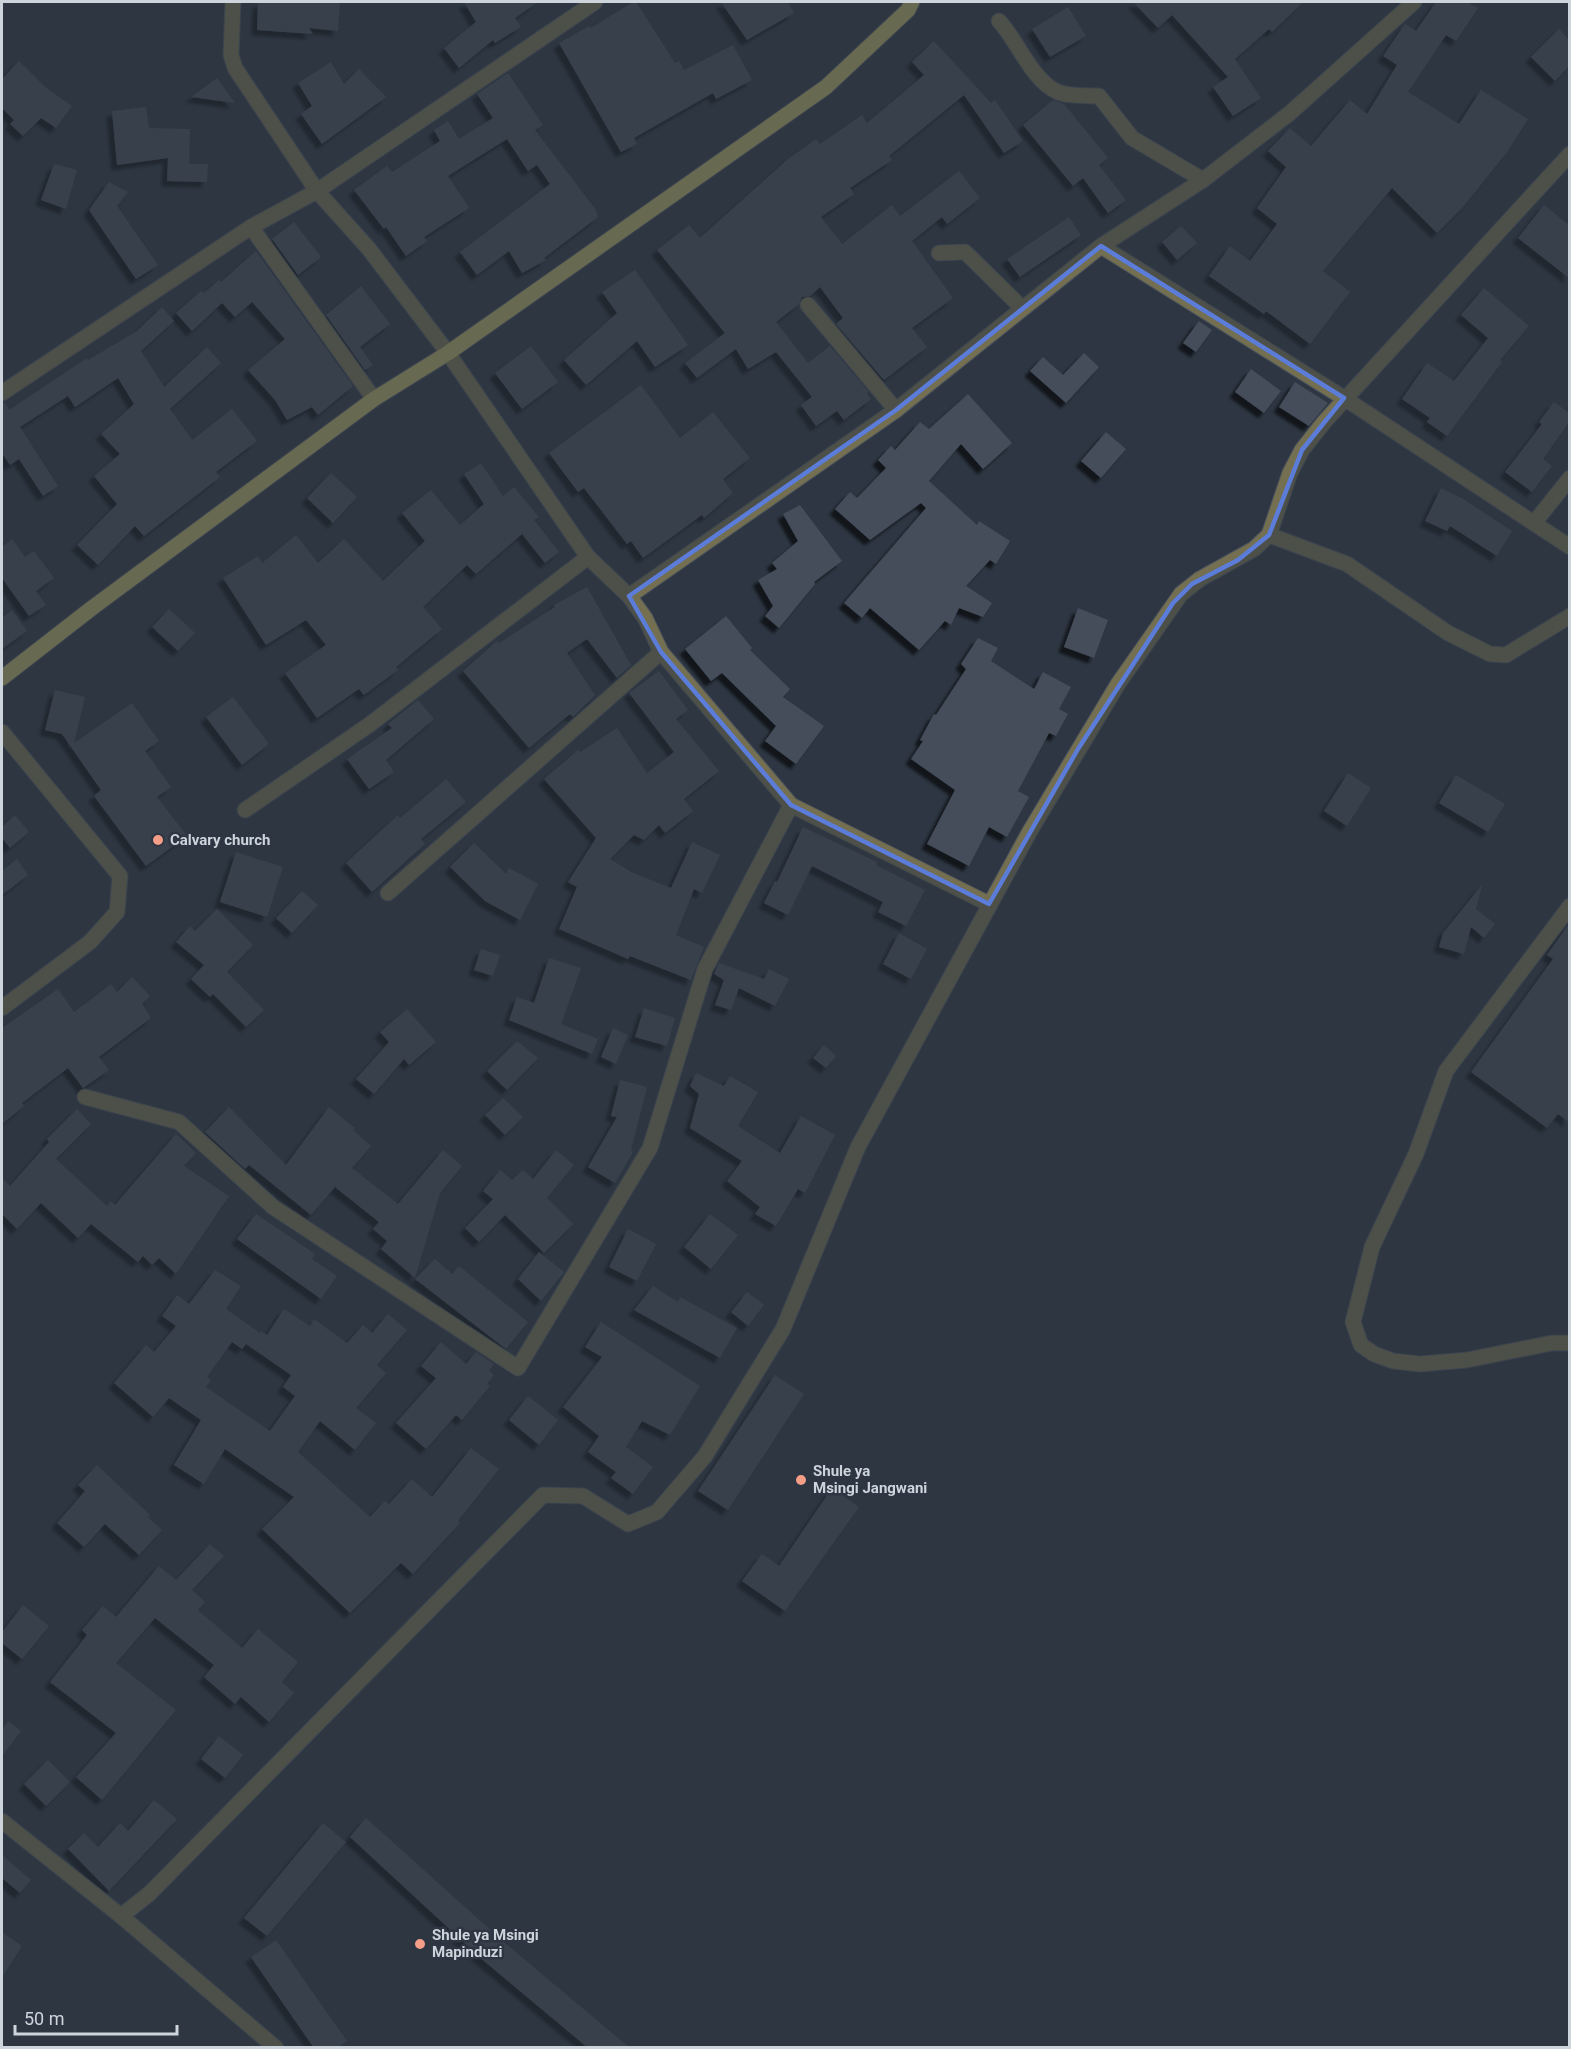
<svg xmlns="http://www.w3.org/2000/svg" width="1571" height="2049" viewBox="0 0 1571 2049" font-family="Roboto,sans-serif">
  <style>
    .building { fill: #444d5a; fill-rule: evenodd; filter: url(#shadow) }
    .lines { fill: none; stroke-linecap: round; stroke-linejoin: round }
    .minor-casing { stroke: #4a525e; stroke-width: 17 }
    .major-casing { stroke: #4a525e; stroke-width: 17 }
    .minor { stroke: #736f50; stroke-width: 15 }
    .major { stroke: #b0a665; stroke-width: 15 }
    .marked { fill: none; stroke: #5b7dd9; stroke-width: 4.5; stroke-linejoin: round }
    .poi-dot { fill: #f49e88; stroke: #2d3642; stroke-width: 2 }
    .labels { text-anchor: middle; stroke-width: 5; stroke-linejoin: round; paint-order: stroke }
    .poi-label { font-size: 15px; font-weight: bold; fill: #ced4dc; stroke: #2d3642; text-anchor: start }
  </style>
  <defs>
    <filter id="shadow"><feDropShadow dx="-5.5" dy="5.5" stdDeviation="1.5" flood-color="#0009"/></filter>
  </defs>
  <rect width="100%" height="100%" fill="#2d3642"/>
  <!-- building -->
  <g class="building">
    <polygon points="258,2 340,2 338,31 309,28 313,34 257,30"/>
    <polygon points="464,2 538,2 515,18 521,27 495,43 493,40 459,68 444,48 476,22"/>
    <polygon points="633,2 636,2 675,63 679,61 684,70 733,45 752,80 716,99 713,93 634,138 637,144 621,152 559,43 589,26 591,28"/>
    <polygon points="721,2 788,2 794,13 747,40"/>
    <polygon points="1133,2 1303,2 1272,32 1269,29 1235,59 1261,98 1233,116 1213,87 1228,77 1172,15 1158,28"/>
    <polygon points="1436,2 1467,2 1478,8 1456,41 1446,35 1408,92 1459,124 1481,90 1528,119 1508,151 1463,207 1437,233 1392,188 1323,271 1350,292 1310,344 1266,311 1264,314 1209,276 1230,246 1250,261 1277,224 1257,208 1286,167 1268,151 1290,128 1311,146 1350,100 1367,114 1397,65 1383,56 1405,24 1416,31"/>
    <polygon points="1068,7 1086,36 1050,57 1032,29"/>
    <polygon points="1559,29 1569,40 1569,66 1555,81 1531,57"/>
    <polygon points="934,41 991,103 995,100 1023,141 1004,153 964,95 889,156 892,160 850,188 854,194 821,217 842,244 892,205 900,216 959,171 980,198 947,224 942,217 912,241 953,298 912,328 927,347 884,380 836,324 843,318 820,287 810,296 802,297 799,304 776,322 808,363 830,346 869,392 867,394 871,399 844,420 837,411 816,426 801,405 812,397 776,352 748,369 736,349 697,378 685,363 725,333 657,250 689,225 700,238 788,159 816,139 820,144 862,115 867,123 924,75 912,62"/>
    <polygon points="19,61 45,87 72,106 56,128 41,118 23,136 10,124 14,120 2,108 2,79"/>
    <polygon points="331,62 344,84 359,69 386,97 322,144 301,114 312,106 298,83"/>
    <polygon points="508,73 543,125 535,130 596,210 598,217 544,258 546,260 522,273 509,251 477,275 460,252 550,184 537,165 528,171 507,139 448,176 469,208 424,237 427,241 406,256 386,227 384,229 354,190 387,166 392,172 440,141 434,130 448,121 459,139 493,118 477,94"/>
    <polygon points="217,78 235,103 191,97"/>
    <polygon points="1053,100 1064,104 1108,158 1099,165 1126,200 1108,213 1083,178 1073,186 1023,125"/>
    <polygon points="146,107 149,128 190,129 189,164 208,164 207,182 167,181 168,158 117,165 112,111"/>
    <polygon points="54,164 77,170 66,209 41,200"/>
    <polygon points="109,182 128,192 117,206 158,265 136,279 89,210"/>
    <polygon points="1544,205 1569,225 1569,278 1518,238"/>
    <polygon points="1069,217 1081,235 1020,277 1007,259"/>
    <polygon points="294,222 321,257 298,275 272,239"/>
    <polygon points="1181,226 1197,243 1177,260 1162,242"/>
    <polygon points="256,251 353,386 318,415 312,407 287,420 275,400 248,370 285,339 252,302 235,317 222,303 192,331 176,313 201,291 204,293 219,280 221,282"/>
    <polygon points="635,270 688,345 655,367 637,341 586,385 564,360 617,313 602,292"/>
    <polygon points="361,286 390,324 360,347 373,365 365,370 326,315"/>
    <polygon points="1484,288 1529,326 1500,360 1502,362 1447,436 1427,422 1430,418 1402,399 1427,363 1454,381 1488,338 1461,315"/>
    <polygon points="162,307 174,321 141,351 164,387 207,347 221,363 170,409 192,440 232,409 257,441 216,472 220,477 144,536 135,526 98,565 77,545 117,504 94,476 120,454 101,434 134,404 118,378 75,407 68,396 20,427 58,486 43,496 19,459 10,465 2,453 2,403 5,402 9,410 87,358 88,360 137,331"/>
    <polygon points="1199,321 1212,330 1196,352 1183,343"/>
    <polygon points="531,346 558,382 522,409 495,373"/>
    <polygon points="1084,353 1099,367 1066,403 1030,371 1043,357 1063,375"/>
    <polygon points="1251,369 1281,391 1264,413 1235,392"/>
    <polygon points="1295,382 1328,403 1309,426 1279,407"/>
    <polygon points="641,385 680,438 713,412 750,458 723,479 733,493 704,518 702,515 643,558 631,541 627,544 584,488 578,492 549,453"/>
    <polygon points="968,394 1012,443 983,469 961,444 929,481 977,525 979,521 1010,541 996,564 990,560 966,586 992,603 983,617 959,608 951,625 945,621 919,650 870,608 862,618 844,603 926,508 921,503 870,540 835,509 850,492 857,498 886,468 878,460 891,446 895,450 920,422 929,429"/>
    <polygon points="1554,402 1569,413 1569,422 1543,459 1552,466 1532,492 1505,472 1542,424 1539,422"/>
    <polygon points="1106,432 1126,449 1101,478 1081,461"/>
    <polygon points="481,463 503,496 514,487 539,517 534,520 559,552 545,563 522,534 476,574 467,565 423,607 442,629 396,667 398,670 364,695 359,689 317,718 285,673 326,645 306,620 266,645 223,578 258,556 262,563 296,535 318,563 344,539 383,581 425,541 402,513 431,490 460,525 484,504 464,474"/>
    <polygon points="331,473 357,497 333,523 307,498"/>
    <polygon points="1441,488 1463,499 1512,531 1497,556 1450,526 1447,531 1425,521"/>
    <polygon points="800,505 842,561 814,582 815,584 779,628 765,616 773,606 758,580 777,569 772,563 798,541 783,514"/>
    <polygon points="12,539 25,557 34,551 54,578 36,591 46,605 29,616 2,578 2,547"/>
    <polygon points="587,587 631,665 617,678 587,639 567,653 595,695 573,717 570,714 529,748 463,671 497,641 499,643 555,607 554,605"/>
    <polygon points="1078,608 1108,620 1094,658 1064,647"/>
    <polygon points="169,609 195,633 178,651 152,627"/>
    <polygon points="12,610 27,631 2,649 2,618"/>
    <polygon points="726,616 752,648 750,650 790,689 783,697 824,726 796,764 765,741 776,726 722,673 711,681 685,649"/>
    <polygon points="978,638 998,648 991,661 1034,689 1043,672 1071,687 1059,709 1068,714 1056,736 1049,733 1018,791 1029,797 1007,837 989,827 969,866 927,844 955,790 911,759 923,741 920,740 934,714 936,715 966,669 961,664"/>
    <polygon points="659,671 688,710 676,719 719,771 684,799 693,811 665,833 659,825 644,840 634,835 610,859 633,873 671,888 692,842 720,855 702,893 694,889 676,935 704,947 691,980 630,956 628,959 559,929 577,887 568,882 596,838 544,779 578,750 580,752 617,728 647,773 674,752 629,693"/>
    <polygon points="55,690 85,697 74,743 132,703 159,741 145,751 171,787 157,797 187,836 146,866 94,796 101,790 62,734 45,730"/>
    <polygon points="233,697 269,744 242,765 206,717"/>
    <polygon points="418,700 434,719 386,760 394,772 369,789 347,759 392,728 388,724"/>
    <polygon points="1348,773 1371,788 1347,826 1324,811"/>
    <polygon points="1456,775 1505,804 1488,832 1439,803"/>
    <polygon points="446,779 466,802 421,839 425,844 372,892 346,863 398,815 400,818"/>
    <polygon points="15,815 29,832 10,848 2,838 2,827"/>
    <polygon points="803,827 877,862 876,865 925,890 906,926 878,912 883,902 812,866 788,915 764,903 775,881 777,882"/>
    <polygon points="474,843 506,874 509,868 538,884 520,920 485,901 450,867"/>
    <polygon points="236,852 283,867 267,917 220,902"/>
    <polygon points="17,859 28,875 2,895 2,871"/>
    <polygon points="1482,885 1476,909 1495,924 1484,938 1471,927 1464,954 1439,947 1443,933"/>
    <polygon points="302,891 318,905 292,933 276,918"/>
    <polygon points="217,909 253,945 227,972 264,1010 246,1027 213,994 210,997 191,979 204,965 176,942 190,926 195,931"/>
    <polygon points="1569,924 1569,1122 1558,1114 1547,1128 1471,1072 1553,959 1547,955"/>
    <polygon points="899,933 927,949 911,979 883,964"/>
    <polygon points="481,949 500,955 493,976 474,970"/>
    <polygon points="549,958 581,968 561,1024 598,1039 592,1054 509,1020 517,997 534,1003"/>
    <polygon points="719,963 764,979 769,969 789,979 775,1006 739,988 731,1010 715,1005 724,980 714,974"/>
    <polygon points="132,977 150,996 142,1004 151,1018 99,1057 109,1070 83,1088 68,1068 22,1103 24,1106 2,1124 2,1028 58,989 74,1012 111,984 117,992"/>
    <polygon points="644,1008 675,1018 667,1046 635,1037"/>
    <polygon points="407,1009 436,1042 409,1065 404,1059 374,1094 356,1079 389,1042 380,1032"/>
    <polygon points="613,1028 628,1035 616,1064 601,1057"/>
    <polygon points="517,1041 538,1058 507,1090 487,1071"/>
    <polygon points="824,1045 836,1056 826,1068 813,1058"/>
    <polygon points="696,1073 724,1086 730,1076 758,1092 738,1126 780,1153 801,1116 835,1135 805,1193 798,1189 776,1226 755,1214 760,1207 727,1181 742,1161 690,1128 699,1094 690,1086"/>
    <polygon points="620,1080 647,1087 631,1150 633,1152 615,1183 588,1167 617,1117 611,1116"/>
    <polygon points="503,1098 523,1117 505,1135 485,1115"/>
    <polygon points="229,1107 286,1165 329,1107 355,1128 353,1130 371,1146 352,1168 398,1204 443,1150 462,1166 440,1193 415,1278 381,1249 387,1241 373,1229 379,1222 335,1187 311,1215 249,1165 245,1169 205,1132"/>
    <polygon points="77,1109 91,1124 56,1159 107,1206 111,1201 115,1205 176,1134 196,1153 184,1166 229,1196 176,1274 159,1258 152,1265 143,1256 138,1262 91,1224 78,1238 41,1203 17,1229 2,1214 2,1178 10,1186 49,1142 47,1139"/>
    <polygon points="556,1150 574,1165 547,1198 573,1224 544,1253 505,1215 479,1242 465,1228 493,1199 483,1191 500,1170 512,1180 523,1170 533,1179"/>
    <polygon points="256,1214 315,1254 312,1259 337,1276 321,1299 237,1239"/>
    <polygon points="710,1214 738,1235 711,1269 684,1247"/>
    <polygon points="628,1229 656,1244 637,1281 609,1267"/>
    <polygon points="539,1252 564,1272 541,1301 518,1279"/>
    <polygon points="435,1259 452,1274 459,1266 528,1322 506,1349 415,1279"/>
    <path d="M215 1270 241 1286 226 1309 260 1333 261 1331 267 1335 284 1309 310 1326 314 1319 347 1343 363 1325 372 1333 388 1314 407 1330 377 1365 386 1373 356 1408 376 1423 355 1450 320 1421 298 1452 370 1517 385 1501 389 1504 412 1479 432 1497 471 1448 499 1469 458 1521 460 1523 413 1574 401 1563 350 1613 262 1529 294 1497 225 1449 204 1484 174 1465 201 1420 169 1398 153 1417 114 1383 146 1345 154 1352 176 1326 162 1316 177 1295 189 1304ZM232 1342 242 1349 246 1344 291 1375 283 1387 295 1396 270 1431 206 1387 211 1380 207 1377Z"/>
    <polygon points="653,1286 678,1302 680,1297 737,1328 720,1358 634,1310"/>
    <polygon points="747,1292 764,1305 748,1326 731,1312"/>
    <polygon points="601,1322 700,1386 670,1435 642,1421 626,1447 653,1467 633,1494 611,1478 616,1472 588,1452 599,1436 563,1407 602,1357 585,1347"/>
    <polygon points="441,1342 466,1364 476,1352 494,1364 489,1370 494,1375 487,1384 490,1386 462,1420 456,1415 426,1449 396,1423 436,1378 421,1366"/>
    <polygon points="775,1375 804,1394 728,1510 698,1491"/>
    <polygon points="528,1396 558,1420 539,1445 509,1420"/>
    <polygon points="97,1465 150,1515 148,1517 162,1530 139,1555 105,1524 84,1547 57,1523 85,1491 78,1485"/>
    <polygon points="832,1488 859,1507 785,1611 742,1581 762,1554 779,1566"/>
    <polygon points="210,1544 224,1556 192,1590 205,1602 198,1610 242,1648 258,1629 298,1662 282,1682 294,1693 269,1722 241,1697 235,1704 204,1677 214,1665 155,1618 116,1663 176,1710 102,1800 76,1777 116,1733 50,1682 87,1635 82,1630 103,1606 116,1617 159,1566 176,1580"/>
    <polygon points="23,1605 49,1626 22,1659 2,1643 2,1632"/>
    <polygon points="8,1721 21,1731 2,1756 2,1730"/>
    <polygon points="219,1736 243,1755 225,1778 201,1759"/>
    <polygon points="48,1760 70,1782 46,1806 24,1784"/>
    <polygon points="154,1800 177,1819 109,1891 68,1849 84,1833 98,1847 120,1823 128,1831"/>
    <polygon points="366,1818 506,1944 630,2048 588,2048 484,1961 350,1837"/>
    <polygon points="323,1823 346,1842 267,1936 244,1918"/>
    <polygon points="2,1855 31,1880 20,1893 2,1878"/>
    <polygon points="2,1932 22,1946 2,1977"/>
    <polygon points="276,1940 347,2041 337,2048 314,2048 251,1957"/>
  </g>
  <g class="lines">
    <defs>
      <g id="minor">
        <polyline points="233,2 231,55 235,68 317,191 369,249 448,353 588,557 629,596 645,618 661,652 791,805 989,904"/>
        <path d="M999 21C1017 40 1032 80 1056 91 1067 97 1086 95 1099 96L1132 138 1203 180"/>
        <polyline points="251,227 374,399"/>
        <polyline points="1101,246 1344,398 1570,547"/>
        <polyline points="939,253 965,252 1022,308"/>
        <polyline points="808,305 896,410"/>
        <polyline points="2,393 251,227 317,191 595,2"/>
        <polyline points="1534,523 1570,478"/>
        <polyline points="1269,535 1347,564 1448,633 1490,654 1506,655 1570,616"/>
        <polyline points="629,596 896,410 1101,246 1203,180 1290,113 1414,2"/>
        <polyline points="2,732 120,876 117,912 90,942 2,1008"/>
        <polyline points="245,810 369,725 588,557"/>
        <polyline points="388,893 661,652"/>
        <polyline points="1570,906 1446,1071 1416,1154 1372,1247 1353,1322 1361,1345 1374,1354 1393,1361 1420,1364 1467,1360 1552,1343 1570,1343"/>
        <polyline points="85,1097 179,1122 273,1207 518,1368 650,1148 705,969 791,805"/>
        <polyline points="2,1821 121,1916 276,2048"/>
        <polyline points="121,1916 149,1894 543,1495 583,1496 628,1524 657,1512 705,1456 783,1329 858,1147 1030,831 1118,684 1181,594 1200,579 1254,549 1269,535 1290,473 1302,450 1325,421 1570,154"/>
      </g>
      <polyline id="major" points="2,678 92,608 374,399 448,353 826,87 908,10 912,2"/>
    </defs>
    <!-- minor casing -->
    <use href="#minor" class="minor-casing"/>
    <!-- major casing -->
    <use href="#major" class="major-casing"/>
    <!-- minor -->
    <use href="#minor" class="minor"/>
    <!-- major -->
    <use href="#major" class="major"/>
  </g>
  <!-- marked area -->
  <path d="M0 0H1571V2049H0ZM1101 246 1344 398 1302 450 1269 535 1238 560 1192 584 1173 603 1078 749 989 904 791 805 661 652 629 596 896 410Z" fill="#2d3642" fill-opacity=".55" fill-rule="evenodd"/>
  <path class="marked" d="M1101 246 1344 398 1302 450 1269 535 1238 560 1192 584 1173 603 1078 749 989 904 791 805 661 652 629 596 896 410Z"/>
  <!-- markers -->
  <g class="poi-dot">
    <circle cx="158" cy="840" r="6"/>
    <circle cx="801" cy="1480" r="6"/>
    <circle cx="420" cy="1944" r="6"/>
  </g>
  <g class="labels">
    <!-- poi labels -->
    <g class="poi-label">
      <text x="170" y="845">Calvary church</text>
      <text x="813" y="1476">Shule ya<tspan x="813" dy="17">Msingi Jangwani</tspan></text>
      <text x="432" y="1940">Shule ya Msingi<tspan x="432" dy="17">Mapinduzi</tspan></text>
    </g>
  </g>
  <!-- border -->
  <rect width="1571" height="2049" fill="none" stroke="#ced4dc" stroke-width="6"/>
  <!-- scale -->
  <path d="M15 2025v9h162v-9" fill="none" stroke="#ced4dc" stroke-width="3"/>
  <text x="24" y="2025" font-size="18" fill="#ced4dc" stroke="#2d3642" stroke-width="4.5" paint-order="stroke">50 m</text>
</svg>
